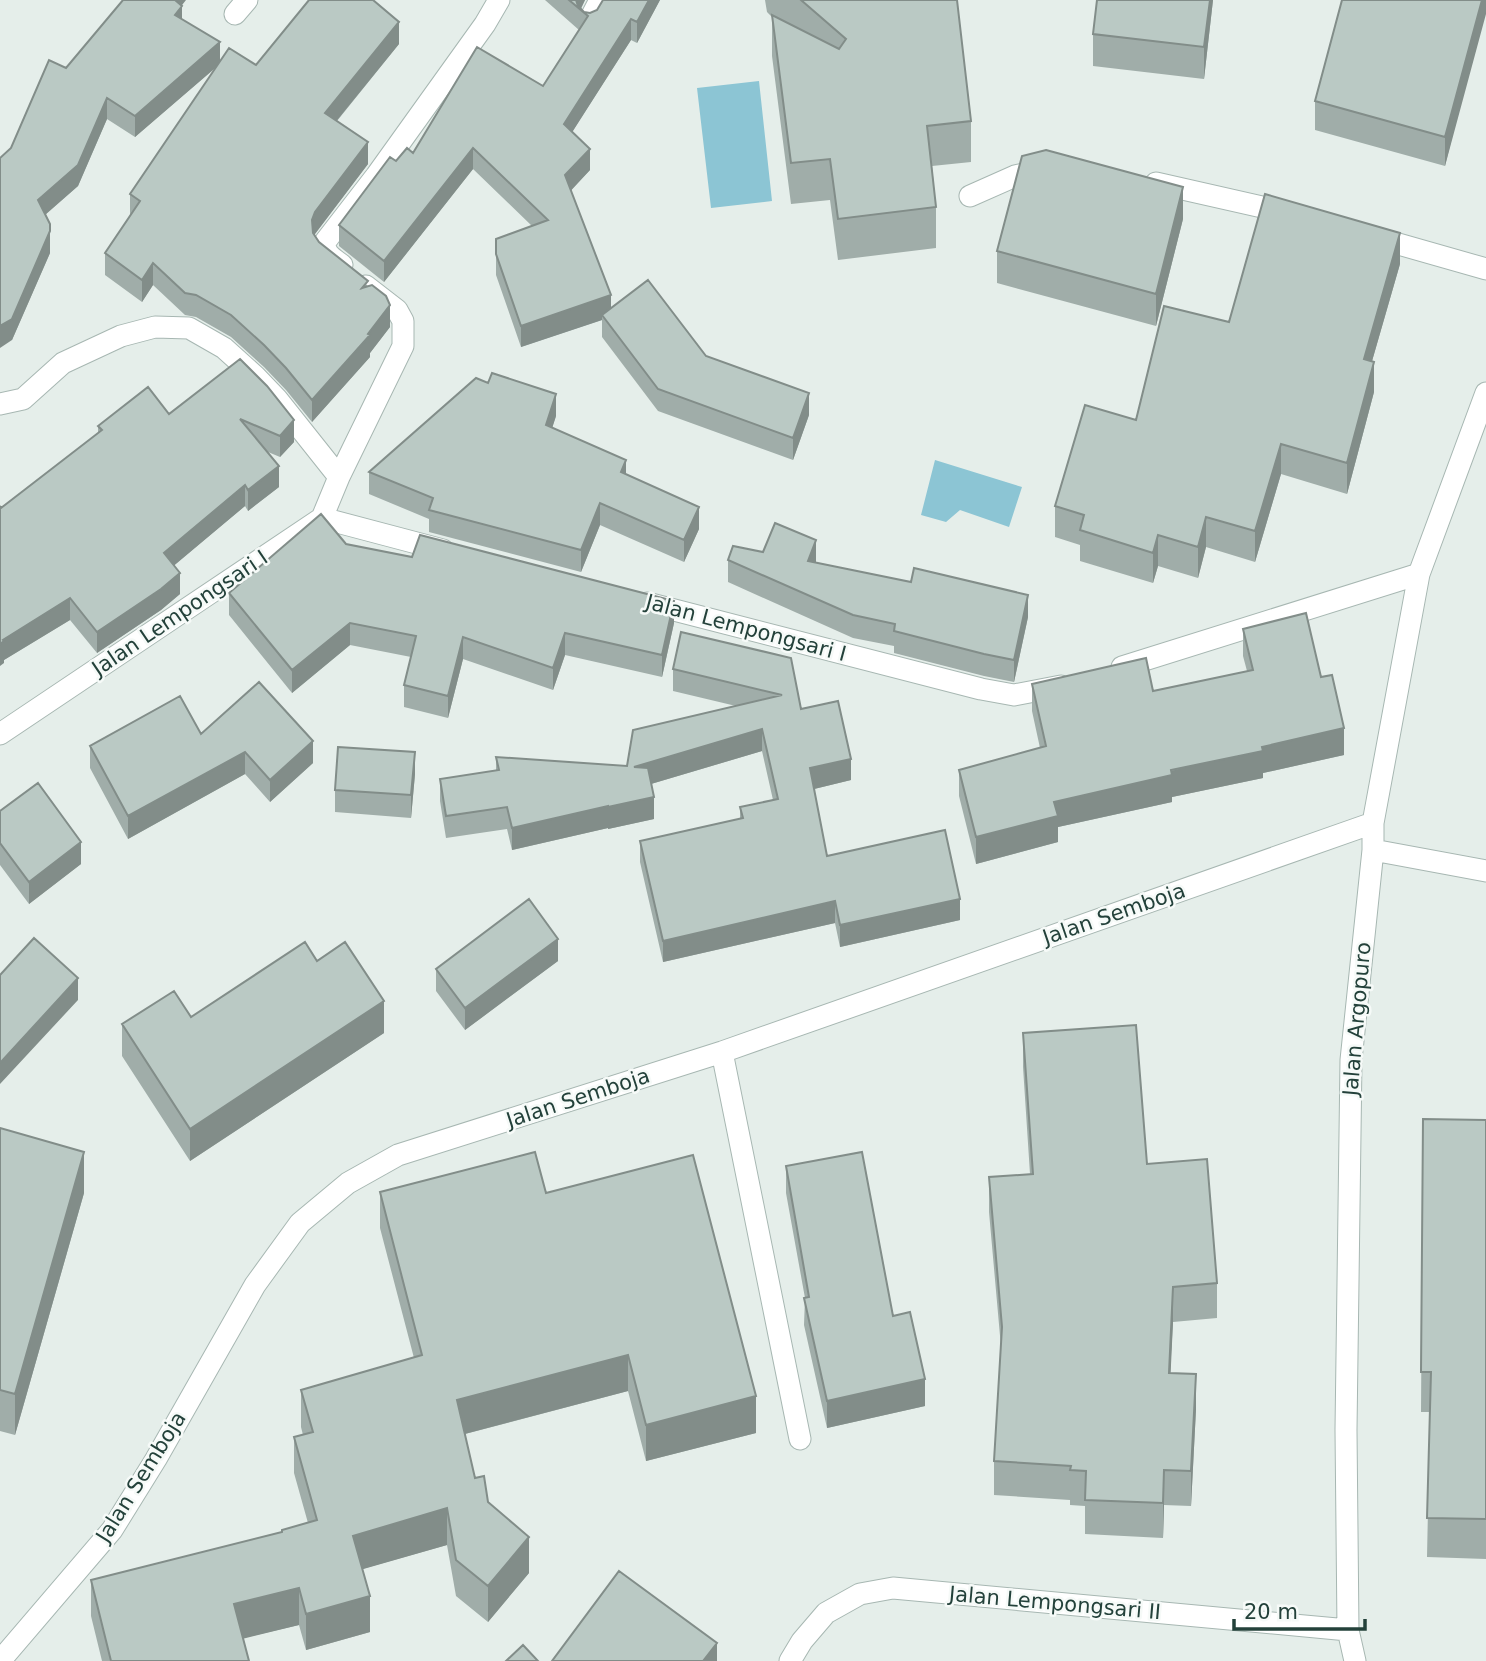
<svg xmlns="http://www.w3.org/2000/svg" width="1486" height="1661" font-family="'DejaVu Sans',sans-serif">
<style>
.water{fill:#8cc5d4}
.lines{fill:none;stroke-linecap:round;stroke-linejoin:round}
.street-casing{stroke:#a7b7b2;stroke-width:23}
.street{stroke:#fff;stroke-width:21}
.wall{fill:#a0ada9}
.shaded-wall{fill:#828d89}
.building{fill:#bac9c4;stroke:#828d89;stroke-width:2}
.labels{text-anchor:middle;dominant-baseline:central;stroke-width:5;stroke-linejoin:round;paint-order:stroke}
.street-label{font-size:21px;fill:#23413a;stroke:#f6faf8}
</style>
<rect width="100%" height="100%" fill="#e5eeea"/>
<path class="water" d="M759 81 772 201 711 208 697 88Z
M935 460 1022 487 1009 527 960 510 946 522 921 515Z"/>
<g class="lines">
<g class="street-casing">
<path id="street" d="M235 14 247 0
M589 21 600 0
M1156 183 1289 213
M970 196 1015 176 1045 169
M1374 237 1486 269
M342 265C333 258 324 254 325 242L376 176 485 24 499 0
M0 404 23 399 63 363 121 336 155 327 189 328 224 348 255 376 277 399 339 477
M322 518 339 477 403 346V321L397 310 366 286
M647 603 981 689 1014 695 1061 686
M1122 667 1419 574
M0 734 322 518 443 550
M1373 850 1486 871
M722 1052 800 1439
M0 1661 112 1530 156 1459 255 1285 300 1223 348 1183 398 1155 722 1052 1373 823
M790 1661 802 1641 826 1613 860 1594 893 1588 1348 1630
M1355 1661 1348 1630 1346 1430 1351 1060 1373 850V823L1419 574 1486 393"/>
</g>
<use href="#street" class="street"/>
</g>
<path class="wall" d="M545 0H585L581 9 584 12 590 13 597 10 603 0H660L637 43 631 40 572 132 590 170 571 190 611 308 706 356 809 415 793 460 658 411 602 337V320L521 347 496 275V239L532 226 473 169 384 282 339 246V225L413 153 543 86 579 30Z
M765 0H957L971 121V162L932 166 936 207V248L838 260 830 200 791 204 772 56V17L767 12Z
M1097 0H1213L1204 79 1093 66V34Z
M1486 0 1445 166 1315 130V101Z
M182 19 220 62 256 65 399 44 337 121 368 164 314 235 319 242 368 286 390 327 370 353V357L312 422 286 390 264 367 231 337 196 317 185 315 153 285 142 302 105 275V253L130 216V194L217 66 135 137 107 119 78 186 45 215 50 253 12 340 11 148 66 68Z
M1183 219 1156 326 997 283V251Z
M1400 264 1372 361 1374 392 1347 494 1281 474 1255 562 1206 547 1198 578 1158 566 1153 583 1080 561V545L1055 537V506L1229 322Z
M240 359 294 442 280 457 268 452 279 487 248 511 245 506 174 565 180 594 161 610 97 653 70 620 4 660V663L1 508 98 433V426L169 414Z
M556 416 552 428 626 474 699 529 684 562 600 525 581 572 429 532V519L369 494V472Z
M346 544 674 623 662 677 565 655 553 690 463 659 448 718 404 707V685L411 657 350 645 292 693 229 615V593Z
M763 552 816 563 1028 617 1014 682 984 676 894 653V646L853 638 728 582V560Z
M1243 629 1321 677 1344 755 1263 773V778L1172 797V802L1058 827V842L976 864 959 796V770L1040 748 1032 711V684L1153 691 1247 671 1243 656Z
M791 658 801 709 851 780 814 789 827 856 960 920 840 947 835 923 663 962 640 862V841L740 819V807L773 800 762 751 651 784 654 819 608 829V828L512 850 507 829 446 838 440 801V779L496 771V757L627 766 736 706 673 691V669Z
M201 734 313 763 270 802 245 774 128 839 90 768V746Z
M415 774 411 818 335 812V790Z
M0 811 81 864 29 904 0 865Z
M317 961 384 1033 190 1161 122 1056V1024L191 1017Z
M558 961 465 1030 436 991V969Z
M1023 1033 1147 1164 1217 1283V1318L1173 1322 1170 1373 1196 1409 1191 1506 1164 1505 1163 1538 1085 1534V1506L1070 1505V1500L994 1495V1461L1001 1347 989 1212V1177L1030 1174 1023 1067Z
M1423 1119 1486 1120V1559L1427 1557 1430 1412H1421Z
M0 1128 84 1193 15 1435 0 1431Z
M786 1166 893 1316 925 1406 827 1428 804 1325 805 1298 786 1193Z
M380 1192 546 1193 756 1433 646 1461 628 1391 465 1434 475 1478 529 1573 488 1622 456 1596 447 1545 362 1569 370 1632 306 1650 299 1625 243 1638 249 1661H102L91 1616V1580L282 1532 308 1523 294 1473V1437L303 1435 301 1427V1390L414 1358 380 1228Z"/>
<path class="shaded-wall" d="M172 0H186L172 18Z
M576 0H585L580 10 576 6Z
M649 0H660L637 43V22Z
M1210 0H1213L1204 79V47Z
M1482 0H1486V14L1445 166V137Z
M182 6V28L175 15Z
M631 19V40L564 145V124Z
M399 22V44L325 135V113Z
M220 42V64L135 137V116Z
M107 98V119L78 186 38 221V200Z
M368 142V164L315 234 312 242V220L315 212Z
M473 148V169L384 282V261Z
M590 149V170L565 197V175Z
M1183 187V219L1156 326V294Z
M50 231V253L12 340 0 348V326Z
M1400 233V264L1364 389V359Z
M153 263V285L142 302V280Z
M611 295V317L602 315V320L521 347V326Z
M390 305V327L370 353V357L312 422V400L368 334Z
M1374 362V392L1347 494V463Z
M809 393V415L793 460V438Z
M556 394V416L546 447V425Z
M294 420V442L280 457V436Z
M1281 444V474L1255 562V531Z
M626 460V482L621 472Z
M279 466V487L248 511V490Z
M245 485V506L164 574V553Z
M600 503V525L581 572V550Z
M699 507V529L684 562V540Z
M1206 517V547L1198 578V547Z
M1158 535V566L1153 583V553Z
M816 540V562L808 583V561Z
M180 573V594L161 610 97 653V632Z
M1028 595V617L1014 682V660Z
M70 598V620L4 660V663L0 666V644L3 640Z
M674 601V623L662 677V655Z
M350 623V645L292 693V670Z
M565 633V655L553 690V668Z
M463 637V659L448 718V696Z
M1344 728V755L1263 773V778L1172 797V802L1058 827V842L976 864V837L1054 802 1262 747Z
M762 729V751L634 789V767Z
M313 741V763L270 802V780Z
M245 752V774L128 839V816Z
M415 752V774L411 818V795Z
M851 759V780L810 790V768Z
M654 797V819L608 829V807Z
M608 806V828L512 850V828Z
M81 842V864L29 904V882Z
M960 899V920L840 947V925Z
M835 901V923L663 962V941Z
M558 939V961L465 1030V1008Z
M78 978V1000L0 1084V1063Z
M384 1001V1033L190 1161V1129Z
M84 1152V1193L15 1435V1394Z
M1173 1287V1322L1169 1408V1373Z
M628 1355V1391L457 1436V1400Z
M1196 1374V1409L1191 1506V1471Z
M925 1379V1406L827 1428V1401Z
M756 1396V1433L646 1461V1425Z
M1164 1470V1505L1163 1538V1503Z
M447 1508V1545L353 1572V1536Z
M529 1537V1573L488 1622V1586Z
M299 1588V1625L234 1641V1604Z
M370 1596V1632L306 1650V1614Z
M717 1643V1661H703Z"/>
<path class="building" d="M123 0H175L182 6 175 15 220 42 135 116 107 98 78 165 38 200 50 224V231L12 319 0 326V158L11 148 49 60 66 68Z
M309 0H373L399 22 325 113 368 142 315 212 312 220 313 233 319 242 368 281 362 288 372 285 386 296 390 305 368 334 370 335 312 400 286 368 264 345 231 315 196 295 185 293 153 263 142 280 105 253 140 201 130 194 229 48 256 65Z
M569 0H576L578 6 584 12 590 13 597 10 603 0H649L637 22 631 19 564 124 590 149 565 175 611 295 521 326 496 254V239L548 220 473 148 384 261 339 225 390 157 396 161 407 148 413 153 477 47 543 86 588 16Z
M801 0H957L971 121 927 126 936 207 838 219 830 159 791 163 772 15 839 49 846 39Z
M1097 0H1210L1204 47 1093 34Z
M1342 0H1482L1445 137 1315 101Z
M1046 150 1183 187 1156 294 997 251 1022 156Z
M1265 194 1400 233 1364 359 1374 362 1347 463 1281 444 1255 531 1206 517 1198 547 1158 535 1153 553 1080 530 1084 515 1055 506 1085 405 1136 420 1164 306 1229 322Z
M648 280 706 356 809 393 793 438 658 389 602 315Z
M240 359 267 386 294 420 280 436 240 419 279 466 248 490 245 485 164 553 180 573 161 589 97 632 70 598 3 640 4 641 0 644V506L1 508 102 430 98 426 148 387 169 414Z
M492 373 556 394 546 425 626 460 621 472 699 507 684 540 600 503 581 550 429 510 433 498 369 472 476 378 488 383Z
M321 514 346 544 412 557 420 535 674 601 662 655 565 633 553 668 463 637 448 696 404 685 416 636 350 623 292 670 229 593Z
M775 523 816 540 808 561 911 582 914 568 1028 595 1014 660 984 654 894 631 895 624 853 615 728 560 733 546 763 552Z
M1306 613 1321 677 1332 675 1344 728 1262 747 1263 751 1171 770 1172 775 1054 802 1058 816 976 837 959 770 1046 746 1032 684 1146 658 1153 691 1253 670 1243 629Z
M681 632 791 658 801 709 838 701 851 759 810 768 827 856 945 830 960 899 840 925 835 901 663 941 640 841 743 818 740 807 778 799 762 729 634 767 648 768 654 797 608 807V806L512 828 507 807 446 816 440 779 499 770 496 757 627 766 633 730 782 695 673 669Z
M259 682 313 741 270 780 245 752 128 816 90 746 180 696 201 734Z
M338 747 415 752 411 795 335 790Z
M38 783 81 842 29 882 0 843V811Z
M529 899 558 939 465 1008 436 969Z
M34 938 78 978 0 1063V975Z
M305 942 317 961 345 942 384 1001 190 1129 122 1024 174 991 191 1017Z
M1136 1025 1147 1164 1207 1159 1217 1283 1173 1287 1169 1373 1196 1374 1191 1471 1164 1470 1163 1503 1085 1500 1086 1471 1070 1470 1071 1466 994 1461 1002 1327 989 1177 1033 1174 1023 1033Z
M1423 1119 1486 1120V1519L1427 1518 1431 1372H1421Z
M0 1128 84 1152 15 1394 0 1390Z
M535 1152 546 1193 693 1155 756 1396 646 1425 628 1355 457 1400 475 1478 484 1476 488 1502 529 1537 488 1586 456 1560 447 1508 353 1536 370 1596 306 1614 299 1588 234 1604 249 1661H111L91 1580 282 1532V1530L317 1520 294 1437 313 1432 301 1390 422 1355 380 1192Z
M862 1152 893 1316 910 1312 925 1379 827 1401 804 1298 809 1297 786 1166Z
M619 1571 717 1643 703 1661H552Z
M523 1645 538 1661H506Z"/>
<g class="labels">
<g class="street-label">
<text transform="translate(180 613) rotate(-34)">Jalan Lempongsari I</text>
<text transform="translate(746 628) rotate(15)">Jalan Lempongsari I</text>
<text transform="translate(1114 914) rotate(-19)">Jalan Semboja</text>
<text transform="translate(1357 1019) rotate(-85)">Jalan Argopuro</text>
<text transform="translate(578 1098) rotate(-18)">Jalan Semboja</text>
<text transform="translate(141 1477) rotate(-58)">Jalan Semboja</text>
<text transform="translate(1055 1603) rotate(5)">Jalan Lempongsari II</text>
</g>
</g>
<path d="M1234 1619v10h131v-10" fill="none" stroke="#23413a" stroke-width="3.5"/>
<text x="1244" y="1619" font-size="21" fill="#23413a" stroke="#f6faf8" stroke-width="5" paint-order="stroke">20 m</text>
</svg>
